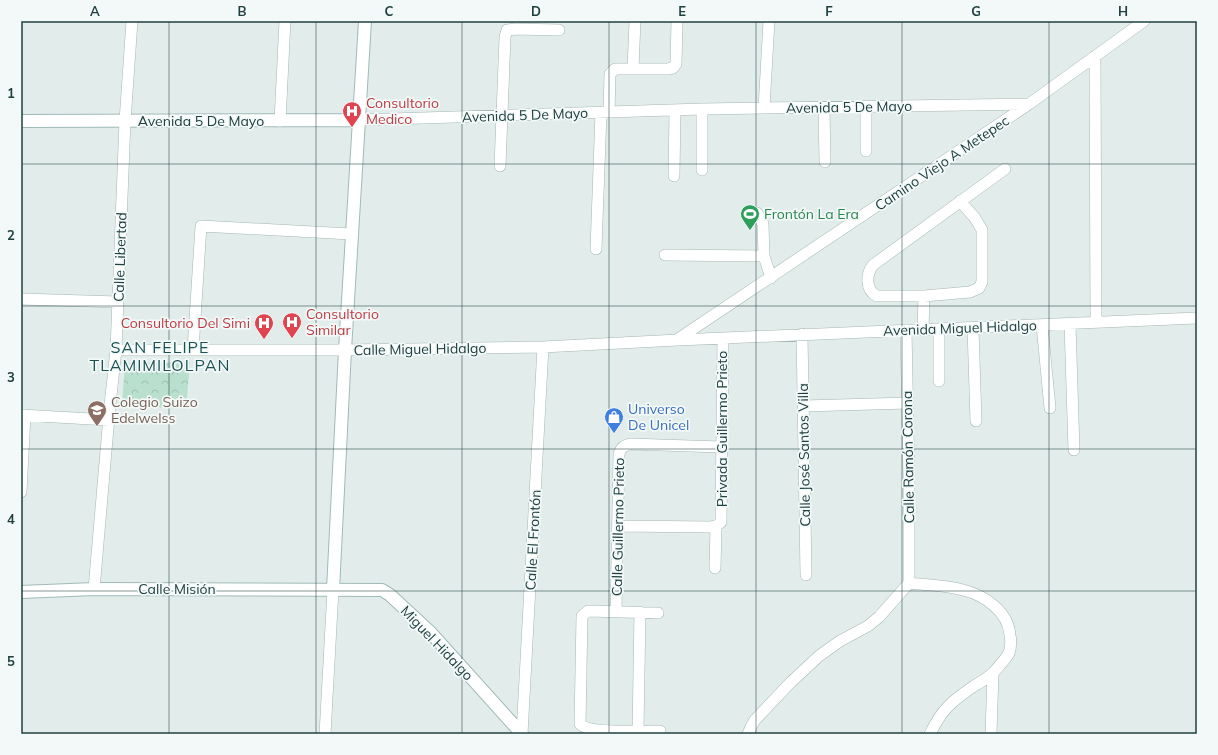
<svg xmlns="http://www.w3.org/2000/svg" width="1218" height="755" font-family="Mulish,sans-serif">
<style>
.forest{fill:url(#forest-crowns)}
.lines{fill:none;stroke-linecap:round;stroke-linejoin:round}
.street-casing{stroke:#a4b6b4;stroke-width:12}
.secondary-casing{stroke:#9fbab8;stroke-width:14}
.street{stroke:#fff;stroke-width:11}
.secondary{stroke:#fff;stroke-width:12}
.grid{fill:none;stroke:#204040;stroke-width:1;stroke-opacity:0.55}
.labels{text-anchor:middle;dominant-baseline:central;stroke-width:3.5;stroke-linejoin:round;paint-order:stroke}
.health-label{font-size:14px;fill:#be3a42;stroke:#f3f9f8;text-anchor:start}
.street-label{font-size:14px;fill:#204040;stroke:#f3f9f8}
.leisure-label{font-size:14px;fill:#27864d;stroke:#f3f9f8;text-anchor:start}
.education-label{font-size:14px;fill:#785e54;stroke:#f3f9f8;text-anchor:start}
.shop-label{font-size:14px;fill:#366cbe;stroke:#f3f9f8;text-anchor:start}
.quarter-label{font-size:16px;letter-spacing:1px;fill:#1a5254;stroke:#f3f9f8}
.neatline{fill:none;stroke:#204040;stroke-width:1.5}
.grid-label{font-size:13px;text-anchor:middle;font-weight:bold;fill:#204040}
</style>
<defs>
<pattern id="forest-crowns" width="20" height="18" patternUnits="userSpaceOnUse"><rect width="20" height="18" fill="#b9e0ce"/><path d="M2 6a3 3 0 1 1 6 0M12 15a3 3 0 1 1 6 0" fill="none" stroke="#9fc1b2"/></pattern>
</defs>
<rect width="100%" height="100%" fill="#e2edeb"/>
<path class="forest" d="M190 362 186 409 122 405 125 363Z"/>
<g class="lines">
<g class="street-casing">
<path id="street" d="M1095 56 1096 322
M633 69 635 21
M764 108 769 21
M824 108 825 162
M702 109V170
M609 112 610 74 615 69H668L673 68 676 64 677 21
M359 120 702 109 1029 104
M280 121 285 21
M866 151V106
M500 166 505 37 507 30 516 29 559 30
M674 176 675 110
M960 201 975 218 982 230V282L979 288 970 292 924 296H877C865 290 866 274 873 265L1005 169
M757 213 763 224 764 256 771 278
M596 249 601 113
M665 255 764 256
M21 299 118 302
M1070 324 1074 450
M1042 325 1050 408
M973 328 976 421
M906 330 909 480V583
M923 330 924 296
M939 330V381
M802 334 806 575
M678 339 1029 104 1144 21
M116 350H345L543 347 678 340 1197 318
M193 350 201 226 351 234
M803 406 908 403
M21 415 109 420
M21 492 25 415
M618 526 711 527 716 526 721 522 723 339
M715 568 716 526
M909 583C926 585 946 585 963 590 984 595 1008 611 1010 635 1011 640 1011 647 1009 653 1006 659 999 666 994 672 989 677 981 682 974 686 952 701 942 709 930 734
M94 589 110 405 116 350 125 121 132 21
M616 611 619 454C621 448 623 446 630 444L721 447
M658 613 588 611 582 616 580 724C588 734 645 731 660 731
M638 731 640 612
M325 734 333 590
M522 734 543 347
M748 734 752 725 755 720 790 683 819 656 840 641 868 626 879 617 909 583
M991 734 993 673"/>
</g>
<g class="secondary-casing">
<path id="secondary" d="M21 121 359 120
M333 590 345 350 365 21
M21 592 94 589 382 590 390 595 431 633 522 734"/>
</g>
<use href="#street" class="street"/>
<use href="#secondary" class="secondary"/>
</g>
<path class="grid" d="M169 21V734M316 21V734M462 21V734M609 21V734M756 21V734M902 21V734M1049 21V734M21 164H1197M21 306H1197M21 449H1197M21 591H1197"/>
<defs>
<g id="hospital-pin" transform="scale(1)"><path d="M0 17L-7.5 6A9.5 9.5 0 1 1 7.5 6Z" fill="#e0444e" stroke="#f3f9f8"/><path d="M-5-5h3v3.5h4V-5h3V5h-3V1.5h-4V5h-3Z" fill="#fff"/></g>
<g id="stadium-pin" transform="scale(1)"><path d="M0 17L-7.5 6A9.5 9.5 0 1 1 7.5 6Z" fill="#2e9e5b" stroke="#f3f9f8"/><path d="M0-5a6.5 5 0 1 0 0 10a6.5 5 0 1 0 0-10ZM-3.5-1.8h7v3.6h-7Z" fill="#fff"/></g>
<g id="school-pin" transform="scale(1)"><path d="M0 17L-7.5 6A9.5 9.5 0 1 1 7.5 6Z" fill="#8d6e63" stroke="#f3f9f8"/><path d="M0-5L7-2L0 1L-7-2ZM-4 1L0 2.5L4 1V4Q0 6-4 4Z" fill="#fff"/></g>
<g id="shop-pin" transform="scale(1)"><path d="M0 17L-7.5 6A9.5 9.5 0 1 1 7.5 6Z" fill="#3f7fe0" stroke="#f3f9f8"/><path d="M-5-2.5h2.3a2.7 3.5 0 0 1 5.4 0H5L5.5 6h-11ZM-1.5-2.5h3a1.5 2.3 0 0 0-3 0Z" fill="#fff"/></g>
</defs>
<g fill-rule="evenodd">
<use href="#hospital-pin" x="352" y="111"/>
<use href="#stadium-pin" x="750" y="214"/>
<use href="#hospital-pin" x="292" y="322"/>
<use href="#hospital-pin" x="264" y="323"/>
<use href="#school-pin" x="97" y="410"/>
<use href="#shop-pin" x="614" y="417"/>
</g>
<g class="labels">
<g class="health-label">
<text x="366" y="103">Consultorio<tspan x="366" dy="16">Medico</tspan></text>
<text x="306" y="314">Consultorio<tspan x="306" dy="16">Similar</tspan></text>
<text x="250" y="323" text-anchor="end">Consultorio Del Simi</text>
</g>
<g class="street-label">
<text transform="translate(849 107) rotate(-1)">Avenida 5 De Mayo</text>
<text transform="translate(525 115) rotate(-2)">Avenida 5 De Mayo</text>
<text x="201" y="121">Avenida 5 De Mayo</text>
<text transform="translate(942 163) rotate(-34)">Camino Viejo A Metepec</text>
<text transform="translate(120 257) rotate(-88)">Calle Libertad</text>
<text transform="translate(960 328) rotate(-2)">Avenida Miguel Hidalgo</text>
<text transform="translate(420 349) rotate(-1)">Calle Miguel Hidalgo</text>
<text transform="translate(722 429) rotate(-90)">Privada Guillermo Prieto</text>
<text transform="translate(804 455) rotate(-91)">Calle José Santos Villa</text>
<text transform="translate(908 457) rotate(-91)">Calle Ramón Corona</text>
<text transform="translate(618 527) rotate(-89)">Calle Guillermo Prieto</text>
<text transform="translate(533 540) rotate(-87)">Calle El Frontón</text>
<text x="177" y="589">Calle Misión</text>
<text transform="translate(437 643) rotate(46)">Miguel Hidalgo</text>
</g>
<g class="leisure-label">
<text x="764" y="214">Frontón La Era</text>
</g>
<g class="education-label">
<text x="111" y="402">Colegio Suizo<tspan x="111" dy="16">Edelwelss</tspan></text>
</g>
<g class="shop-label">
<text x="628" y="409">Universo<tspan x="628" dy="16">De Unicel</tspan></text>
</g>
<g class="quarter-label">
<text x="160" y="347">SAN FELIPE<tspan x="160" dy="18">TLAMIMILOLPAN</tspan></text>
</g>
</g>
<rect width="1218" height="755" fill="none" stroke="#f3f9f8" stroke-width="44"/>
<rect x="22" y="22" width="1174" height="711" class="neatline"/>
<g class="grid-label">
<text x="95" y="16">A</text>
<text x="242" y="16">B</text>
<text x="389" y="16">C</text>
<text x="536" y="16">D</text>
<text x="682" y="16">E</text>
<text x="829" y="16">F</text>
<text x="976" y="16">G</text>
<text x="1123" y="16">H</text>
<text x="11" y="98">1</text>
<text x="11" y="240">2</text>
<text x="11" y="382">3</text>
<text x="11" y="524">4</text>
<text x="11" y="666">5</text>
</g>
</svg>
